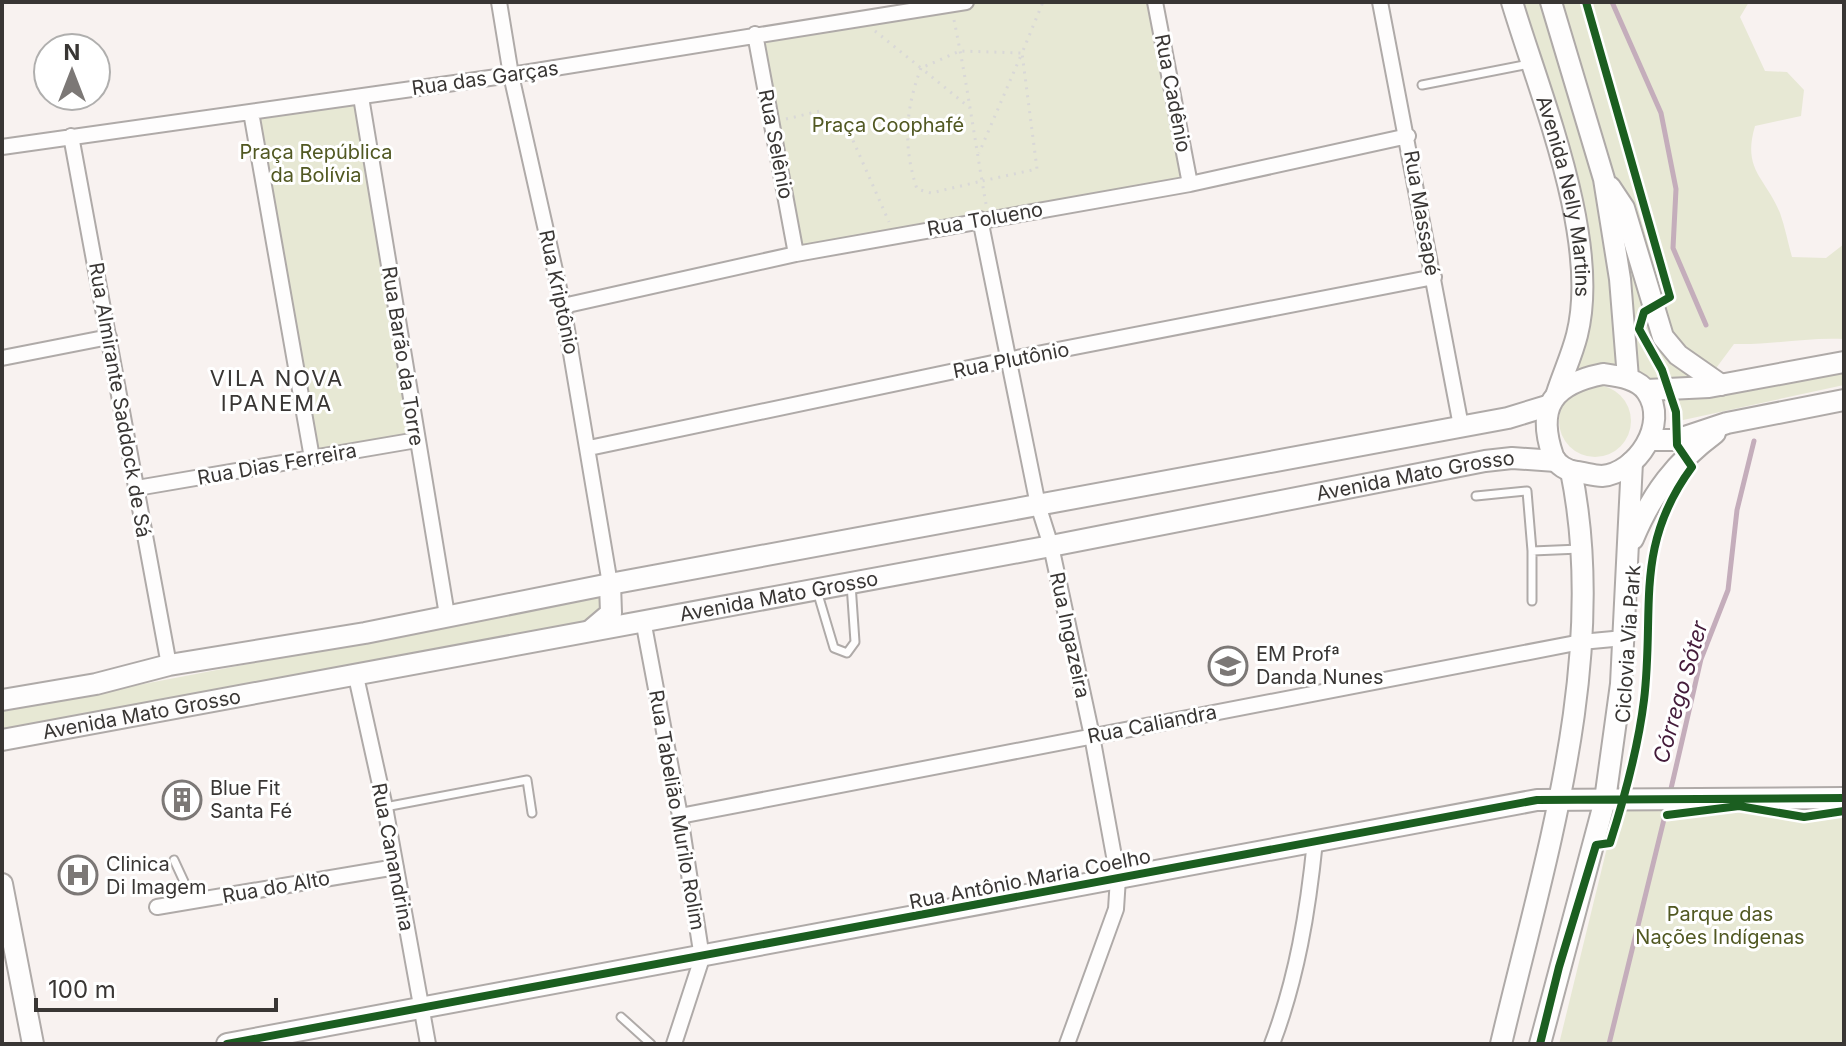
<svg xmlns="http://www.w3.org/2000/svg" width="1846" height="1046" font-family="Inter,sans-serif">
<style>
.green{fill:#e7e8d4}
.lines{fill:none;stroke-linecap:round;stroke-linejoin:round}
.stream{stroke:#c4adbb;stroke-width:5}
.lane-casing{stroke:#afaaa8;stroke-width:11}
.street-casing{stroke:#afaaa8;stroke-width:18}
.secondary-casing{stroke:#afaaa8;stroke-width:24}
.path{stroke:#d9d8d7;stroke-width:3;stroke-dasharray:2 6;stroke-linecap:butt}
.lane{stroke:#fefdfd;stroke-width:7}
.street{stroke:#fefdfd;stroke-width:14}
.secondary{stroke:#fefdfd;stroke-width:20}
.cycleway-casing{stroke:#fff;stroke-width:13}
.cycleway{stroke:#1b5e20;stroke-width:8}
.labels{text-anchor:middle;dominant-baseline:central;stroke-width:6;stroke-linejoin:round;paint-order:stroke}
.street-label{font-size:20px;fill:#393634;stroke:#fff}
.park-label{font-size:20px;fill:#515822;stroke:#fff}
.poi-label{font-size:20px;fill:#393634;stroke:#fff;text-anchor:start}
.neighbourhood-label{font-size:22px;letter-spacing:2px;fill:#393634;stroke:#fff}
.water-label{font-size:22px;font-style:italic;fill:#441b3a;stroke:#fff}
</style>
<rect width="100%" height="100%" fill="#f8f2f0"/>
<path class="green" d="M966 2H1155L1190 184 796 254 755 34Z
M1517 2H1749L1740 17 1765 71 1787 72 1804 90 1801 116 1755 126C1742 170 1765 177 1780 213 1785 227 1788 243 1792 257L1826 258 1844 244V339C1807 337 1772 345 1734 344L1711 375 1690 369 1692 386 1660 390C1626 365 1610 358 1569 372L1587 290Z
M361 97 417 440 312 458 251 112Z
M1844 366V385L1674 422 1664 397Z
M1559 421a36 36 0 1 1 72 0a36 36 0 1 1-72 0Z
M616 594 620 618 2 732V711Z
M1844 805V1044H1559L1614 819 1625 807Z"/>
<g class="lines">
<path class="stream" d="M1612 2 1661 113 1676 189 1673 248 1706 325
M1670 793 1701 659 1728 590 1737 510 1754 441
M1609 1044 1668 803"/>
<g class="lane-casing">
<path id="lane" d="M1422 85 1529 64
M1476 496 1527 491 1532 551 1580 549
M1532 551V601
M817 591 834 648 847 653 855 642 851 584
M385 807 527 780 532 813
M174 860 193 901
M621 1017 651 1044"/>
</g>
<g class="street-casing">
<path id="street" d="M499 2 511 75 563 306 610 584
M1155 2 1190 184
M1380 2 1461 426
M755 34 796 254
M361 97 447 615
M251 112 312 458
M71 136 169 665
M2 147 511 75 966 2
M980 219 1038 505 1051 546 1092 736 1118 878 1116 909 1067 1044
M563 306 796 254 1190 184 1408 136
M2 358 109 337
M589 448 1007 360 1434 277
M137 488 417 440
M643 620 680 816 702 958 674 1044
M355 672 385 807 428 1044
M680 816 1581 642 1624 638
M157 907 396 867
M1272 1044C1297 978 1308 911 1315 841"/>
</g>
<g class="secondary-casing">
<g id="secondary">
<path id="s1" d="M1512 2C1540 95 1601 240 1577 335 1572 355 1563 374 1557 393"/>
<path d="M1551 2 1604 179 1620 279 1628 378"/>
<path d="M1610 187 1624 208 1663 337 1678 355 1721 385"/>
<path d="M1603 374C1617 376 1638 378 1647 392 1669 424 1637 473 1602 476 1594 476 1585 473 1577 472 1567 471 1557 465 1553 456 1536 406 1553 384 1603 374Z"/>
<path d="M1647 390 1709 387 1844 362"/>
<path d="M1650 440H1676L1727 423 1844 400"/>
<path d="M1633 539C1652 493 1676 462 1715 433"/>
<path d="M591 630 611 613 610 584"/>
<path d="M2 700 96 684 169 665 365 633 610 584 1508 418 1547 406"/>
<path id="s2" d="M2 740 1051 546 1485 461 1512 458 1556 461"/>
<path d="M2 884 33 1044"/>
<path d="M227 1044 1537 800 1844 798"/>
<path d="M1501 1044C1544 861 1610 660 1571 471"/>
<path d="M1540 1044 1605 800 1621 684 1632 462"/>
</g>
</g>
<path class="path" d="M954 20C965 73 973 127 982 181L931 193 917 189C903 147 905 110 921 68L970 108
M875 31 921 68 960 51 1022 53 979 153
M786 119 820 111 821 124 848 129 889 222
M986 204 982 181 1037 169 1022 53 1043 2"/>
<use href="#lane" class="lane"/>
<use href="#street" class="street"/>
<use href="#secondary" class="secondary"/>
<g class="cycleway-casing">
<path id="cycleway" d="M1667 815 1739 806 1804 817 1844 811
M227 1044 1537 800 1844 798
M1540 1044 1559 967 1596 845 1610 843C1625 796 1638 749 1644 700 1655 609 1633 547 1692 467L1677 445 1676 412 1662 370 1639 329 1644 312 1670 297 1586 2"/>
</g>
<use href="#cycleway" class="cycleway"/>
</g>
<defs>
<g id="school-ring" transform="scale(2)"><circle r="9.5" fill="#fff" stroke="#7c7876" stroke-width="1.5"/><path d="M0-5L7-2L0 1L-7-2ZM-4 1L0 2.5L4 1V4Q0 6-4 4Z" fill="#7c7876"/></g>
<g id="building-ring" transform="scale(2)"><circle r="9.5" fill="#fff" stroke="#7c7876" stroke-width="1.5"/><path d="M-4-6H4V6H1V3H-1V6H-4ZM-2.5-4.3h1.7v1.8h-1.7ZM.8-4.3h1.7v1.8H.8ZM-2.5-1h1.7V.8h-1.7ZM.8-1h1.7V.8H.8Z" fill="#7c7876"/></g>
<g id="hospital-ring" transform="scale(2)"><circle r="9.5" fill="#fff" stroke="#7c7876" stroke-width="1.5"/><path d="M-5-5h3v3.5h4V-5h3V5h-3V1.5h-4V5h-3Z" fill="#7c7876"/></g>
</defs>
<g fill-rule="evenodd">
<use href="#school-ring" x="1228" y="666"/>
<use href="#building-ring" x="182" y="800"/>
<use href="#hospital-ring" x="78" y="875"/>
</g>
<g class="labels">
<g class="street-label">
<text transform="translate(485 78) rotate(-8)">Rua das Garças</text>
<text transform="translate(1173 93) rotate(79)">Rua Cadênio</text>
<text transform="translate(776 144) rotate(79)">Rua Selênio</text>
<text stroke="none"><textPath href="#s1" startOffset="202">Avenida Nelly Martins</textPath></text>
<text transform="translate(1422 213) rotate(80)">Rua Massapé</text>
<text transform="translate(985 219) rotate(-10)">Rua Tolueno</text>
<text transform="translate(559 292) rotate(78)">Rua Kriptônio</text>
<text transform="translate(403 356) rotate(81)">Rua Barão da Torre</text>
<text transform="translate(1011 360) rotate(-11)">Rua Plutônio</text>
<text transform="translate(120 400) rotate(80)">Rua Almirante Saddock de Sá</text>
<text transform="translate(277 464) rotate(-10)">Rua Dias Ferreira</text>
<text stroke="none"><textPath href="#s2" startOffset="1438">Avenida Mato Grosso</textPath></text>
<text stroke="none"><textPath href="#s2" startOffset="790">Avenida Mato Grosso</textPath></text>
<text transform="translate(1070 635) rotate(78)">Rua Ingazeira</text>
<text transform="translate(1628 644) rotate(-86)">Ciclovia Via Park</text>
<text stroke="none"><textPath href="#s2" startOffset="142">Avenida Mato Grosso</textPath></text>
<text transform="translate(1152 724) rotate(-11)">Rua Caliandra</text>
<text transform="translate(677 810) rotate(80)">Rua Tabelião Murilo Rolim</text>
<text transform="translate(393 857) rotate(79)">Rua Canandrina</text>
<text transform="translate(1030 879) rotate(-11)">Rua Antônio Maria Coelho</text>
<text transform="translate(276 887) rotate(-10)">Rua do Alto</text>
</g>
<g class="park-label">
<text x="888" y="125">Praça Coophafé</text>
<text x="316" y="152">Praça República<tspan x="316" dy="23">da Bolívia</tspan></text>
<text x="1720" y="914">Parque das<tspan x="1720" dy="23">Nações Indígenas</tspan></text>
</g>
<g class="poi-label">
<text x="1256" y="654">EM Profª<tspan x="1256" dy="23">Danda Nunes</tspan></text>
<text x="210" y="788">Blue Fit<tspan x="210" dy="23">Santa Fé</tspan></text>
<text x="106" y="864">Clinica<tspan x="106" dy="23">Di Imagem</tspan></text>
</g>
<g class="neighbourhood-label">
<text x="277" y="378">VILA NOVA<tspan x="277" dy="25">IPANEMA</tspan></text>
</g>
<g class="water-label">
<text transform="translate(1680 692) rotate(-74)">Córrego Sóter</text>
</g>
</g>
<rect width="1846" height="1046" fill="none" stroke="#393634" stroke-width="8"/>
<g transform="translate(72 72)"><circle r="38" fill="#ffffff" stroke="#b0afae" stroke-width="2"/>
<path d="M0-6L14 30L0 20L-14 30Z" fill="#7c7876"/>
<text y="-12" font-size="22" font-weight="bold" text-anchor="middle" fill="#393634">N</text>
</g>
<path d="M36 998v12h240v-12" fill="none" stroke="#393634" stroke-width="4"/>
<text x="48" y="998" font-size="24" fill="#393634" stroke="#ffffff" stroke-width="6" paint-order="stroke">100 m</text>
</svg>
